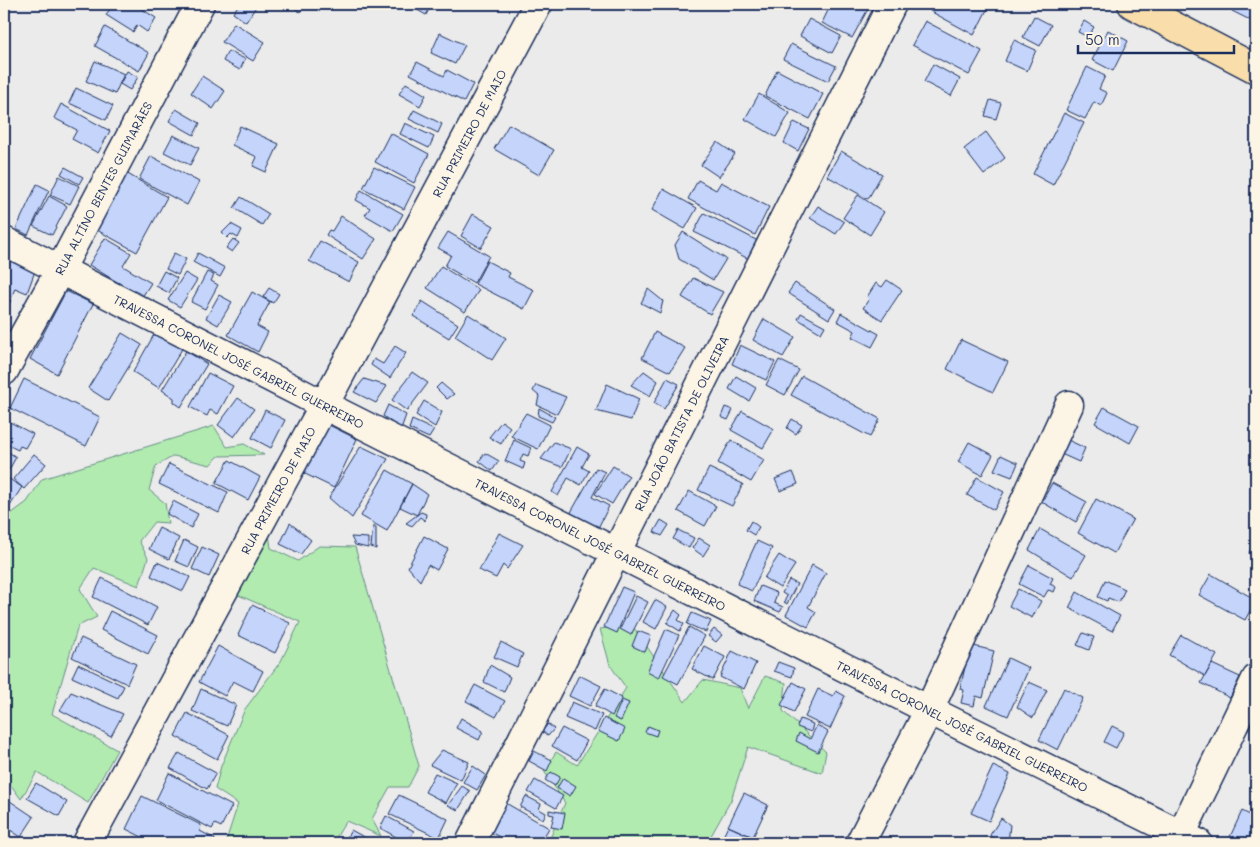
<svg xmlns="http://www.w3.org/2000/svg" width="1260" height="847" font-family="Mali,sans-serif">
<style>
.green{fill:#b1ebaf;stroke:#668d86}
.building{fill:#c4d4fa;stroke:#1b2f5e}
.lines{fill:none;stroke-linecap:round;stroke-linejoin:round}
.minor-casing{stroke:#1b2f5e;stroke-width:31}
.major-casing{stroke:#1b2f5e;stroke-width:31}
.minor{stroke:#fcf5e5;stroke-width:28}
.major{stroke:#f9deab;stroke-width:28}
.labels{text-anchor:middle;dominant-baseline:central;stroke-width:4.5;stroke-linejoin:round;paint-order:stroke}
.street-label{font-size:12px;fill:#1b2f5e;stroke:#fcf5e5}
</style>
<rect width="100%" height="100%" fill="#ebebeb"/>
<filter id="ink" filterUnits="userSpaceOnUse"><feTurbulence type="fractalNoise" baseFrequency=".02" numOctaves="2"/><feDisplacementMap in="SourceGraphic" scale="10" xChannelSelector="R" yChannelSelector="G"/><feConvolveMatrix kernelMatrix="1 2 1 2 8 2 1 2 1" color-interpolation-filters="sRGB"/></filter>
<g filter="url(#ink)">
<path class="green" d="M214 426 227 447 244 444 264 455 219 456 210 465 174 456 156 466 149 490 165 503 168 523 154 522 139 541 148 558 139 586 94 568 80 589 97 617 78 626 52 714 117 750 88 803 37 772 21 799 8 781 4 785V519L27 502 42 479Z
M269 534 271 548 298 561 319 546 355 547 419 766 408 787H390L372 819 381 836 346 821 333 843H222L226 841 238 804 215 789 221 766 245 709 281 661 300 622 236 594Z
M632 625 685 702 703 680 740 688 748 709 765 676 786 683 783 711 826 752 822 773 748 747 731 800 707 843H548L565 803 544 771 556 752 577 765 626 688 610 665 600 629Z"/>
<path class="building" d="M113 4H134L156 18 147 32 137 25 133 32 106 15Z
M239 4H255L257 5 246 22 233 13Z
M289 4H305L300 12Z
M407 4H432L426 15Z
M831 4H858L868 9 852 38 822 23Z
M934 4H990L974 35 930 11Z
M1236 4H1256V23L1232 11Z
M1034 16 1051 25 1040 46 1023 37Z
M809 19 841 36 832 53 800 36Z
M925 21 982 51 969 75 912 45Z
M1084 21 1094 27 1088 37 1078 32Z
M234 23 265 42 253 61 222 42Z
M105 27 149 53 139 71 95 46Z
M1108 30 1128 41 1113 71 1092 60Z
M440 33 465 45 455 64 431 53Z
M1014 40 1036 50 1027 71 1005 61Z
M791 44 836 66 828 81 783 59Z
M228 51 245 59 240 70 223 61Z
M95 61 124 74 115 94 86 81Z
M417 62 444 76 447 70 473 84 464 102 410 74Z
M933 64 960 79 951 96 924 82Z
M1087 67 1105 76 1099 89 1107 93 1101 106 1094 102 1085 119 1066 110Z
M777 70 823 94 810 119 765 96Z
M127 71 138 77 130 90 120 84Z
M202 76 225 91 213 109 191 93Z
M406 83 426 95 420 106 399 94Z
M76 88 113 106 106 120 69 103Z
M759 94 790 113 776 137 745 119Z
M990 100 1001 103 996 119 985 116Z
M61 104 110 131 98 153 72 139 77 130 54 118Z
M176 109 200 123 194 135 169 121Z
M414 110 442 124 438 133 409 119Z
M1064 113 1084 123 1053 185 1033 174Z
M794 122 809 129 798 151 784 143Z
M405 123 434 137 429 148 400 134Z
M509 124 554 150 539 175 494 149Z
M240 126 279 144 266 172 253 166 257 157 232 145Z
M986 132 1005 158 984 175 964 149Z
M390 133 429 154 414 183 375 162Z
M173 135 199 148 190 165 164 152Z
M717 142 735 154 719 177 701 165Z
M841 151 882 174 868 199 827 176Z
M151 156 199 182 187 205 139 179Z
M65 167 83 177 79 184 61 174Z
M374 167 415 187 404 209 363 188Z
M126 173 167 197 137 252 95 229Z
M59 176 79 186 70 204 50 195Z
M698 180 716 190 721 182 769 207 755 235 688 199Z
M37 184 49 190 28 235 16 229Z
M663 189 697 208 685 229 652 210Z
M361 190 403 214 393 231 365 215 370 208 356 200Z
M858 195 884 212 870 235 843 218Z
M49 196 67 206 52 235 33 226Z
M241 197 269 214 262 225 234 208Z
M818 206 844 222 836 234 810 218Z
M704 213 758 241 749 259 694 232Z
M473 214 494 226 481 248 461 236Z
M341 216 376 239 363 259 326 235 329 230 332 231Z
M231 224 242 230 238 238 231 234 227 238 222 233Z
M448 232 489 256 474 283 445 266 451 255 438 248Z
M683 232 726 259 713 280 679 259 675 245Z
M105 238 131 253 123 266 151 283 142 297 89 265Z
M233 239 239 243 232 252 226 248Z
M320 241 359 262 349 282 309 261Z
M174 253 186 259 178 275 166 269Z
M198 253 225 268 220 277 193 262Z
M4 259 35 271 27 293 15 288 4 319Z
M487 261 510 273 508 277 534 290 524 309 475 284Z
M441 266 479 290 465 312 427 288Z
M164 271 177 278 169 293 156 286Z
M207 272 214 275 211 281 218 285 205 309 191 302Z
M185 273 197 280 180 307 168 300Z
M693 278 723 292 710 314 682 297Z
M887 280 902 290 882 320 863 308 869 299 867 297 876 283 882 287Z
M795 283 835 309 829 319 788 293Z
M269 288 279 294 273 303 263 297Z
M648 289 663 301 660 313 641 303Z
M66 291 93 304 57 374 30 359Z
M252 292 270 302 257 326 268 332 258 352 228 335Z
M219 295 232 302 218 325 206 318Z
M422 301 458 324 449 338 413 316Z
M801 313 825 326 821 333 798 319Z
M841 313 879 334 872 347 852 337 855 331 837 321Z
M468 314 506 338 492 360 455 336Z
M764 319 795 337 783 357 753 340Z
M156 331 183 347 159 388 133 372Z
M655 332 685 348 670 372 642 358Z
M122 333 142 345 108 401 88 388Z
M961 340 1008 362 993 392 947 369Z
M740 345 775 362 766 380 732 364Z
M395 346 406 353 390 378 371 365 374 359 383 364Z
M186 351 207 364 181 407 174 402V398L162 390Z
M779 360 799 370 785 395 766 385Z
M644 371 658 381 650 396 631 385Z
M412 372 428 383 407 411 392 400Z
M208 373 233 386 218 414 210 410 207 416 190 407Z
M736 376 756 388 749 401 729 389Z
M802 376 880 419 870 437 791 395Z
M667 378 679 384 664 409 654 403Z
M24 379 100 417 86 446 10 408Z
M364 379 387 386 376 403 354 392Z
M441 383 454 394 447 399 436 388Z
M607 384 639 399 631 420 596 411Z
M536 385 566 397 557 414 537 405 539 396 533 391Z
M238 398 254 409 234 437 218 425Z
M424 401 442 412 435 427 416 415Z
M388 405 406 415 401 429 383 416Z
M725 407 733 410 728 420 721 417Z
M1104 407 1139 426 1130 443 1095 423Z
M539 408 555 417 552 422 538 416Z
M265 410 285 420 271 448 252 438Z
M742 411 774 429 763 448 731 430Z
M526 413 550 425 538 449 511 436Z
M4 419 33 434 25 448 20 446 18 450 4 443Z
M792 419 802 425 796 434 787 428Z
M412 420 434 430 429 438 409 429Z
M502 421 510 427 501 444 489 437Z
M323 422 357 439 334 488 299 471Z
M514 440 531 448 528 456 523 454 520 461 525 463 523 469 505 461Z
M731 440 764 460 751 482 718 463Z
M1068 440 1085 448 1079 462 1061 454Z
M554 442 571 449 562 467 541 459Z
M969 442 993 455 982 475 958 462Z
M361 446 388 459 352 518 329 498Z
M577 447 589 454 582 467 589 471 581 485 568 478 558 496 552 492Z
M4 449 16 457 9 470 4 468Z
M485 453 499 461 492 471 479 461Z
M34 454 46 464 24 489 13 479Z
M1001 455 1018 463 1012 477 994 470Z
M229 460 260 477 248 500 216 483Z
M169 464 228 492 219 513 159 484Z
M613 466 629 476 612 504 595 494Z
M596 468 605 472 592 497 609 506 598 528 570 514Z
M709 468 743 484 732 506 698 490Z
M387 470 412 484 387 531 361 516Z
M793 472 798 484 780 491 775 479Z
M6 477 22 487 5 514 4 480Z
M977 477 1004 492 994 510 967 495Z
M1052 483 1087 502 1076 522 1042 502Z
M412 484 427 494 417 515 400 507Z
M689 491 716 506 705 526 678 511Z
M1096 499 1133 519 1114 553 1078 533Z
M173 501 198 514 191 528 167 514Z
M421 512 426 514 425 521 420 517 412 526 406 523Z
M661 520 669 525 662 536 654 532Z
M751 521 759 527 754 535 746 530Z
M290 523 311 540 301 554 280 544Z
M373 526 376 528V549L371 547Z
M159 528 179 538 169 559 149 549Z
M1040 529 1086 555 1073 577 1029 550Z
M678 530 694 538 689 548 673 539Z
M499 533 523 545 507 569 503 565 496 578 479 570Z
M424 536 448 549 437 570 428 565 420 581 408 567Z
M351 537 368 538V548L355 545Z
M1256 537V556L1249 553Z
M699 538 710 545 703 556 692 548Z
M184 540 198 547 189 567 175 561Z
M757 541 772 548 752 591 737 584Z
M202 547 219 555 209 577 192 569Z
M779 555 795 565 780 588 764 578Z
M157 562 190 577 183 591 151 576Z
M812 565 826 573 808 607 816 612 808 627 786 615Z
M1029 565 1053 578 1050 584 1056 587 1054 592 1048 590 1044 597 1019 584Z
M1211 574 1256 600 1245 620 1199 595Z
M102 578 157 607 148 625 93 597Z
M789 580 797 584 787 604 784 602 787 596 782 593Z
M1105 580 1125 589 1119 602 1108 598 1107 601 1098 597Z
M760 586 777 593 774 603 783 607 780 612 754 601Z
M622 587 634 592 617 633 604 627Z
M1018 589 1041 601 1032 618 1009 606Z
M1077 592 1120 616 1112 631 1069 608Z
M636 596 648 602 631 635 620 629Z
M655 600 667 607 656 629 643 622Z
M252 605 290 623 275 653 238 635Z
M675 610 681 615 678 620 684 624 680 631 667 623Z
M110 611 158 635 148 654 101 630Z
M692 613 711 621 706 632 687 624Z
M689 627 705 636 678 684 663 676Z
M666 629 679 635 659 678 647 672Z
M714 629 722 635 716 642 708 636Z
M638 631 651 636 645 652 632 646Z
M1083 633 1094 637 1089 650 1077 645Z
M1181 635 1217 655 1205 676 1169 655Z
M81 638 136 664 127 684 72 657Z
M501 642 523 654 517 667 494 657Z
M970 645 994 651 983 698 976 696 974 706 961 703 964 690 960 689Z
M218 646 263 671 253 691 233 681 225 696 199 682Z
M704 646 725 657 713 680 692 669Z
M732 651 756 663 744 689 720 677Z
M1008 658 1029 668 1008 716 986 706Z
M778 662 794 668 792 677 774 671Z
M78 664 124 686 118 698 72 677Z
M1212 664 1240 677 1230 698 1201 683Z
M490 665 510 677 504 692 484 682Z
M579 675 601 686 590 706 569 696Z
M793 682 806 689 794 712 781 705Z
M1029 682 1047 690 1033 718 1017 707Z
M475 685 505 701 496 717 466 701Z
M1064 688 1083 698 1058 750 1039 740Z
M201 689 236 705 227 726 192 711Z
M605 689 622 698 612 716 595 706Z
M818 689 833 696 836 691 845 696 830 729 805 717Z
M71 692 123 714 111 736 60 710Z
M622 700 629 703 621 721 614 718Z
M572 702 602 715 595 731 565 718Z
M187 713 229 735 217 759 175 736Z
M461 718 483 731 479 740 456 728Z
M604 718 625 729 619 741 598 731Z
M800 719 813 724 811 732 797 727Z
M548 724 554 729 548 736 542 731Z
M817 725 828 732 818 752 796 741 799 733 810 739Z
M648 726 658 730 656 736 645 732Z
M1112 726 1124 732 1116 748 1104 742Z
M562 728 587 741 577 760 552 746Z
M442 750 469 762 461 780 430 765Z
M534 751 552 760 547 771 529 761Z
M179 753 216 773 207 789 170 768Z
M473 766 486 775 477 790 463 782Z
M993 766 1010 774 989 821 971 813Z
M551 772 560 777 555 786 545 780Z
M169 773 232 806 221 827 215 824 212 829 156 800Z
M435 773 457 783 446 803 425 792Z
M563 778 576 786 570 796 557 788Z
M535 780 563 796 556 808 528 792Z
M36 783 67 802 59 816 27 798Z
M462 786 470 791 458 810 448 805Z
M744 793 768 805 753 837 728 826Z
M399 795 448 819 439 838 389 814Z
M142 796 201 825 200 831 215 839 213 843H154L126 829Z
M526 796 541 804 539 809 546 813 543 819 520 807Z
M4 797 34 817 21 837 4 826Z
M504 802 549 828 540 843H510L487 830Z
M549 810 565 813 562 829 551 827 554 815 549 814Z
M1242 811 1256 818V843H1240L1229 839Z
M386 816 414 831 407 843 380 828Z
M1001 818 1010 825 1008 843H995L990 835Z
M728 826 753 837 765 843H720Z
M351 830 375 843H344Z"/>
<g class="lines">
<g class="minor-casing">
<g id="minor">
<path id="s1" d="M4 241 324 405 929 710 1198 843"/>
<path id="s2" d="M4 371 60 270 200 4"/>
<path id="s3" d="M87 843 324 405 538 4"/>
<path id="s4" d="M470 843 892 4"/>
<path d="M860 843 929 710 1069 405"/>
<path d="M1177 843 1256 679"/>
</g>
</g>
<g class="major-casing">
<path id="major" d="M1132 4 1256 69"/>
</g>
<use href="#minor" class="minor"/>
<use href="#major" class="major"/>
</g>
</g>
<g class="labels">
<g class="street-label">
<text stroke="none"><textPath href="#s3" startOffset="806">RUA PRIMEIRO DE MAIO</textPath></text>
<text stroke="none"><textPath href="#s2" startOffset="208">RUA ALTÍNO BENTES GUIMARÃES</textPath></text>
<text stroke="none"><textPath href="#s1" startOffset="264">TRAVESSA CORONEL JOSÉ GABRIEL GUERREIRO</textPath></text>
<text stroke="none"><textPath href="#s4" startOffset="470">RUA JOÃO BATISTA DE OLIVEIRA</textPath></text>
<text stroke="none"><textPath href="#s3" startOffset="401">RUA PRIMEIRO DE MAIO</textPath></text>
<text stroke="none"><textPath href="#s1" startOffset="669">TRAVESSA CORONEL JOSÉ GABRIEL GUERREIRO</textPath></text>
<text stroke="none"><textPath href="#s1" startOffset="1074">TRAVESSA CORONEL JOSÉ GABRIEL GUERREIRO</textPath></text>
</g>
</g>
<rect width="1260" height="847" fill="none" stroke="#fcf5e5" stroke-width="20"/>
<rect x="10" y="10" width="1240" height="827" fill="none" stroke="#1b2f5e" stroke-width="2" filter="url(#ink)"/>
<path d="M1078 45v8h156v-8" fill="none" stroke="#1b2f5e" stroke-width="2.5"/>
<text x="1085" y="45" font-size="15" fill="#1b2f5e" stroke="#fcf5e5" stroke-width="4" paint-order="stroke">50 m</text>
</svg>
